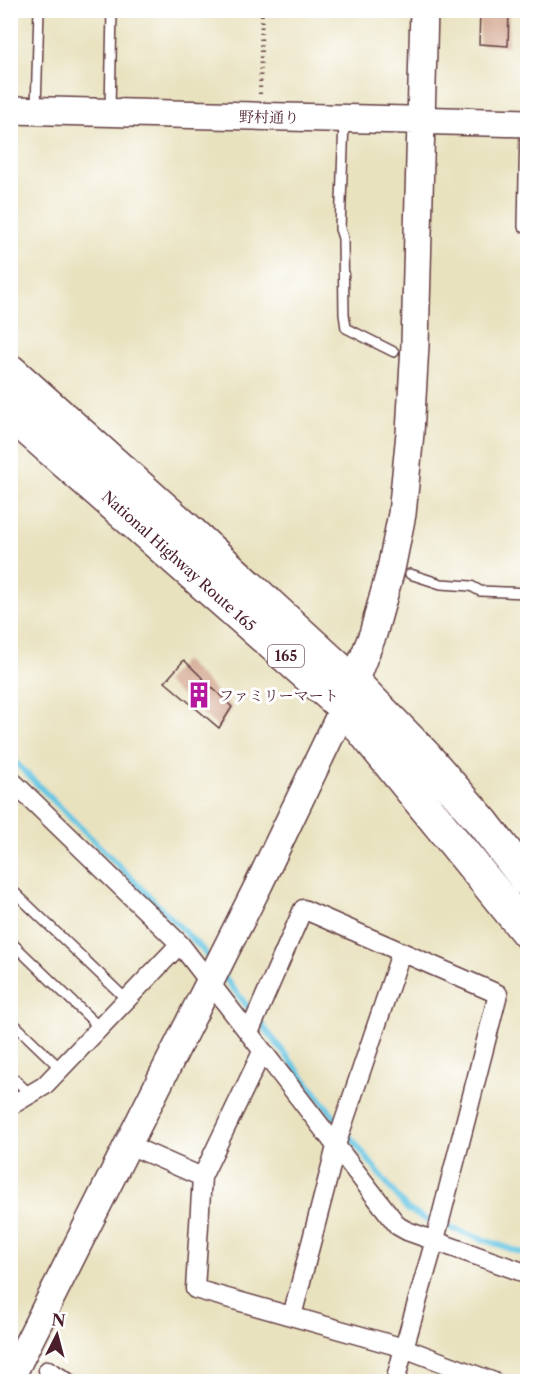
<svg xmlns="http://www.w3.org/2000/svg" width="538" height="1392" font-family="'Libre Caslon Text','Noto Serif JP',serif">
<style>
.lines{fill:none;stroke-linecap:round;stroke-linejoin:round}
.stream{stroke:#66c6e4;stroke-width:6}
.building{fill:#d0a38a}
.lane-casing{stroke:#623c41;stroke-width:12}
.street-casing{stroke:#623c41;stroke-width:21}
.secondary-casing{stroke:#623c41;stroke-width:30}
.highway-casing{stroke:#623c41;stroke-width:36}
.path{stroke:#623c41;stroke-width:4;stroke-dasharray:1.5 4.5;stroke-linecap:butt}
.lane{stroke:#fff;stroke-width:9}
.street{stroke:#fff;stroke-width:18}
.secondary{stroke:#fff;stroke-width:27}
.highway{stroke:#fff;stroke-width:33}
.labels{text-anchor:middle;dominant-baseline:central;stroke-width:6;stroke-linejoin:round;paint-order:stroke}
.shield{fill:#fff;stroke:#80626b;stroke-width:1.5}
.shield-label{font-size:14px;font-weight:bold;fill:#4a1f2b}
.street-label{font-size:15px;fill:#4a1f2b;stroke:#fff}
.poi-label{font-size:15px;fill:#4a1f2b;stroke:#fff;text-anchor:start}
</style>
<rect width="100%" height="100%" fill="#fff"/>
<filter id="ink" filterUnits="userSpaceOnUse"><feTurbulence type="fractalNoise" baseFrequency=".0167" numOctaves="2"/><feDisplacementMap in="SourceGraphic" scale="12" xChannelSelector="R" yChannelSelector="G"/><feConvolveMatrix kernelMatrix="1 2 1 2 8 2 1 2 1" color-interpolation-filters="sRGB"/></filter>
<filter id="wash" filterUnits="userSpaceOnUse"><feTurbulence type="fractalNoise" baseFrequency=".008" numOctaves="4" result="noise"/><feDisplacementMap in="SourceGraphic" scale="24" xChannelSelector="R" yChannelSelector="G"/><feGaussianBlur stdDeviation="1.35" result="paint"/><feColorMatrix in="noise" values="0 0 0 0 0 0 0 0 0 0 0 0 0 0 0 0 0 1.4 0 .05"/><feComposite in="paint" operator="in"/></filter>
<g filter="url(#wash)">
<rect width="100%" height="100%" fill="#e9e2bf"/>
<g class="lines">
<path class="stream" d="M10 757 202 949 212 962
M222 974 407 1209 427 1220 528 1255"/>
</g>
<g id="blocks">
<path class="building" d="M480 10H509L508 46 479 44Z
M184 660 232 707 219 728 165 682Z"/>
</g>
</g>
<g filter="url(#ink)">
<use href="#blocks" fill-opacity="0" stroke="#623c41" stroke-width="1.5"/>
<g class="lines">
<g class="lane-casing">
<path id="lane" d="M36 107 39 10
M110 110 112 10
M344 121 340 229 343 238 344 314 346 328 394 352
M523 227 525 126
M410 574 441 584 471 586 480 591 528 593
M10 888 127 1000
M10 941 100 1028
M10 1020 61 1069
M10 1075 30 1094"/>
</g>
<g class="street-casing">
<path id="street" d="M10 779 180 944 398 1226 407 1231 528 1274
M249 1033 303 909 498 994 435 1240 404 1348 494 1382
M10 1106 44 1086 180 944
M129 1145 202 1177 195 1289 404 1348 395 1382
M202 1177 262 1052
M292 1316 338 1139 401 953
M48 1370 67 1382"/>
</g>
<g class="secondary-casing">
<path id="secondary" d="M10 110 528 123
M10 1379 259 884 344 707 373 634 391 569 402 514 410 433 415 345 424 10"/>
</g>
<g class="highway-casing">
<path id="highway" d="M10 371 192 534 354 683 425 756 483 823 528 881
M10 413 344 707 528 933"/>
</g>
<path class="path" d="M260 94 262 10"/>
<use href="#lane" class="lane"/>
<use href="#street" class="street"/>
<use href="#secondary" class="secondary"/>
<use href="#highway" class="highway"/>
</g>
</g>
<defs>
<g id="building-bare" transform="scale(2.07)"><path d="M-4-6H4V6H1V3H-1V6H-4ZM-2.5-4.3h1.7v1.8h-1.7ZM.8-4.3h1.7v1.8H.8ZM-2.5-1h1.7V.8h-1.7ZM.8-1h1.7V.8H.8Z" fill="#b5179e" stroke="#fff" stroke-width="2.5" paint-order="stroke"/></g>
</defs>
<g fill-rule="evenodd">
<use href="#building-bare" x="199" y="695"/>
</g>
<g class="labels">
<rect class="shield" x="268" y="645" width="36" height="22" rx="4.5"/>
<g class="shield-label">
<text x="286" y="656">165</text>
</g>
<g class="street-label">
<text transform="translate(269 117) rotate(1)">野村通り</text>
<text transform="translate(179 561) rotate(42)">National Highway Route 165</text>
</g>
<g class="poi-label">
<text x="219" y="695">ファミリーマート</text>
</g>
</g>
<rect width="538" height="1392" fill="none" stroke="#fff" stroke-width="36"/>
<g transform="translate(57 1335) rotate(6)" stroke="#ffffff" stroke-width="4.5" paint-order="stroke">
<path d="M0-4.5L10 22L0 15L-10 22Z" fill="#4a1f2b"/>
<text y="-9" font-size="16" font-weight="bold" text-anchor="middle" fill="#4a1f2b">N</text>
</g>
</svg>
